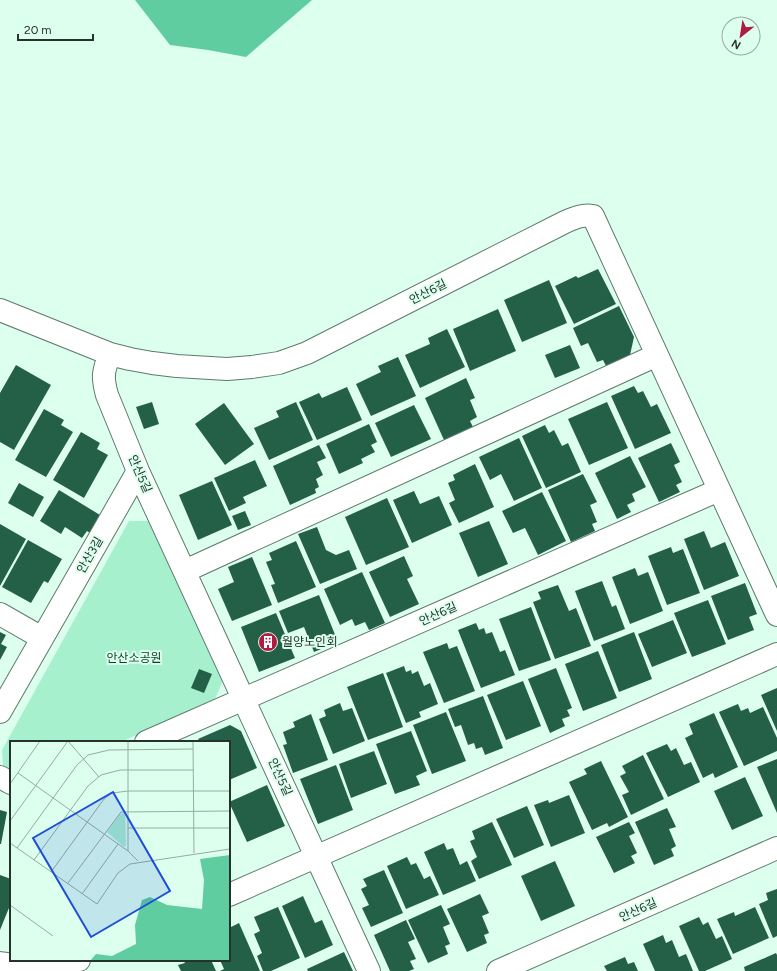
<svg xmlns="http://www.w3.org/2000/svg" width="777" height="971" font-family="Figtree,'Noto Sans KR',sans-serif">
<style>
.green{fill:#a7f0ce}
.forest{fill:#5fcd9f}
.building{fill:#245f47}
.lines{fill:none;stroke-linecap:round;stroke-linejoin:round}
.minor-casing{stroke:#5d7b6c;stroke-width:24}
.minor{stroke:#fff;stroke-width:22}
.labels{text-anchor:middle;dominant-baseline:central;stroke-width:4;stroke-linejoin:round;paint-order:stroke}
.street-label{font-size:12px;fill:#26332d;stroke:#dfe}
.poi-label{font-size:12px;fill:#26332d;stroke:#dfe;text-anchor:start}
.park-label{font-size:12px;fill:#0d3e2b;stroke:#dfe}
.inset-road{fill:none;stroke:#94ada1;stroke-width:1}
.view{fill:#1d4ed8;fill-opacity:0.15;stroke:#1d4ed8;stroke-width:2}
.inset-edge{fill:none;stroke:#26332d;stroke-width:2}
</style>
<rect width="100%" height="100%" fill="#dfe"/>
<path class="green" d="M129 521H148L223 680 215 699 121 742H11V771L3 766 2 750Z"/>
<path class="forest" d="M135 0H312L246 57 208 50 170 45Z"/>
<path class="building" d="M598 269 616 304 574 324 555 286 576 276 578 278Z
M549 280 567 323 522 342 504 300Z
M619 306 634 337 630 355 606 366 603 360 597 362 588 343 581 346 573 328Z
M498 309 516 351 470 371 453 329Z
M447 329 465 367 420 388 405 355 430 344 428 338Z
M570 345 580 368 555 378 545 355Z
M398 357 416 396 371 416 356 384 381 372 378 366Z
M16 365 51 385 14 450 0 442V393Z
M466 378 475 398 470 400 477 417 470 421 473 427 444 440 425 398Z
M634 386 638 393 643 391 651 407 657 404 671 433 635 449 611 396Z
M347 387 362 420 317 440 299 402 319 393 322 398Z
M152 402 159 424 144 429 136 407Z
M296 402 313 440 269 460 254 428 279 417 276 411Z
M607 402 628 448 589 465 568 419Z
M224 403 254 444 225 465 195 424Z
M414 405 431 439 391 457 375 423Z
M44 409 64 420 61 425 73 432 46 477 15 460Z
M369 424 377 442 371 445 375 452 361 459 363 463 339 474 326 444Z
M545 425 549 433 554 430 562 446 568 443 581 472 546 488 522 436Z
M81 432 100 443 97 449 108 455 84 498 53 480Z
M519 438 542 488 514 501 501 474 490 480 479 457Z
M671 443 680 462 674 465 682 482 676 485 680 492 659 502 638 458Z
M319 445 326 458 317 462 323 475 316 479 319 487 315 489 316 493 290 505 273 466Z
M630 456 646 487 632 494 635 501 627 505 631 512 617 519 595 473Z
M255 460 267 486 243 497 246 503 229 511 214 478Z
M475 464 494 507 459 523 449 503 455 500 448 483 455 480 453 475Z
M583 474 597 502 590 505 597 522 592 524 595 531 571 542 548 490Z
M212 481 232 525 198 540 179 495Z
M19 483 44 497 33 517 8 503Z
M59 490 100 515 90 533 87 531 82 538 65 527 61 534 40 521Z
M414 491 420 504 439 496 452 525 412 543 393 500Z
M542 492 566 541 538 555 525 528 513 533 502 511Z
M387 498 409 547 366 565 345 517Z
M245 511 251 525 238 530 232 516Z
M489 521 508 564 478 577 459 533Z
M0 524 26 539 0 586Z
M317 527 326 550 336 555 349 550 357 569 320 584 298 534Z
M704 531 711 548 725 542 739 576 704 590 684 539Z
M28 540 62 559 48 583 44 581 31 603 2 587Z
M296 541 316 587 278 603 271 585 275 584 266 562 272 560 269 553Z
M671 547 673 553 683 549 700 593 667 605 648 556Z
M404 556 413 576 407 579 419 604 390 617 369 572Z
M252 557 272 605 232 621 218 589 234 582 228 567Z
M635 568 638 576 648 572 663 611 630 624 612 577Z
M362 572 385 623 369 630 365 622 355 626 352 619 340 625 324 589Z
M602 581 612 607 616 605 625 629 594 641 575 591Z
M745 583 757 614 749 617 754 630 728 640 711 596Z
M558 585 569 611 576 608 591 646 555 659 533 602 541 599 538 592Z
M319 595 338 642 314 652 304 627 288 633 279 611Z
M708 600 726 644 692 657 674 613Z
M531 607 551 660 519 671 499 619Z
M276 613 295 658 259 672 241 627Z
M673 620 687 653 652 667 638 634Z
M476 623 479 630 484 628 486 634 492 632 500 652 505 650 515 675 481 688 458 630Z
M0 632 6 635 1 644 7 647 0 660Z
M634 632 652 679 619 692 601 645Z
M447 643 449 649 457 646 475 691 444 703 423 652Z
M598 651 617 698 583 711 565 664Z
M404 666 406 672 411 670 412 674 418 671 424 686 430 683 438 704 419 712 421 717 406 723 386 673Z
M556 668 572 708 567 710 570 716 562 719 565 726 550 733 528 679Z
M199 669 212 674 204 693 191 688Z
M383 673 403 727 368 740 347 687Z
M523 681 541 726 506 740 487 695Z
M777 688V731L761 695Z
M483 696 503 748 485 755 482 747 476 749 474 743 468 745 461 725 455 727 448 709Z
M340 703 343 711 352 708 365 741 333 754 319 719 326 716 324 710Z
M738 704 741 711 748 708 750 713 763 707 777 738V751L744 766 719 712Z
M446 712 466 761 432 774 413 725Z
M714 713 738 767 715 778 713 773 703 778 685 738 693 734 689 724Z
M311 714 328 760 293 773 283 745 287 744 283 732 295 727 293 722Z
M230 725 241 731 257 768 229 780V742H200L198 739Z
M411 731 427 771 416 776 420 785 395 794 376 744Z
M667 744 671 751 676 748 684 765 691 762 700 782 668 797 646 753Z
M374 751 387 784 351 798 339 764Z
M643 755 664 799 631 815 622 795 629 792 620 776 626 773 622 766Z
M777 759V813L757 767Z
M601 761 628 817 609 827 607 823 592 830 569 782 587 774 584 769Z
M336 765 353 810 318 824 300 779Z
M745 777 763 816 732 830 714 791Z
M267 785 285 826 247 842 229 802Z
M569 795 585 833 551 847 534 805 548 800 549 803Z
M527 806 544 845 514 858 496 819Z
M667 808 676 827 669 829 676 846 671 849 674 856 654 865 635 822Z
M0 810 7 812 1 844H0Z
M492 822 512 865 479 879 471 861 477 857 470 841 475 839 472 831Z
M629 822 635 833 629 836 637 853 631 856 635 863 614 873 596 837Z
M444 843 447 850 453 848 460 865 467 861 476 881 443 895 424 852Z
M407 857 411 865 416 863 424 879 430 876 439 895 406 909 387 866Z
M555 861 575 906 541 921 521 876Z
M384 870 403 913 371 927 362 908 369 905 361 889 367 886 363 879Z
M0 875 11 879V903L0 930Z
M777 889V936L773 938 759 904 768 900 766 893Z
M480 894 489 913 482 916 489 933 484 935 487 943 467 952 447 909Z
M303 896 315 923 322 920 333 945 305 958 282 906Z
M441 905 450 924 443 927 450 944 445 946 448 954 428 963 408 920Z
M278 907 300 958 271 971H263L257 956 262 953 254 934 260 931 254 917Z
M755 907 769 938 733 954 717 919 734 912 735 916Z
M699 917 703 925 708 922 716 939 722 936 732 959 705 971H699L679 926Z
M406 920 415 939 408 942 416 959 410 961 414 969 409 971H390L374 935Z
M239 923 260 971H220L224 969 220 960H229V928Z
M663 935 666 943 672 940 679 957 686 954 693 971H655L643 944Z
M344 952 353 971H308L307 969Z
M776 953 777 955V971H745L744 967Z
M625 957 628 964 634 962 638 971H607L604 966Z
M183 960H211L216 971H181L178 965 185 963Z"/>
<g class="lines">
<g class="minor-casing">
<path id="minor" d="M0 310 110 354 130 359 152 363 177 366 227 369 252 367 279 363 307 353 565 222C574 218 583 214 593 216L777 615
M110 354C103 371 102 377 107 395L138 471 369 971
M185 571 657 355
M0 614 42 638
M0 712 138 471
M146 742 719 490
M0 777 11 783
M229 895 777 654
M0 963C26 967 54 967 79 960
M498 971 777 848"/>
</g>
<use href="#minor" class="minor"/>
</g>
<defs>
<g id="building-disc" transform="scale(1)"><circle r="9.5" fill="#af1b41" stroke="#dfe"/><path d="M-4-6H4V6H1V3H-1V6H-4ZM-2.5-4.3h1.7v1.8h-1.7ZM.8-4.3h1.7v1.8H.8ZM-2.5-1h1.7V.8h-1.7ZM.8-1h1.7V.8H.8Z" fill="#fff"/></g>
</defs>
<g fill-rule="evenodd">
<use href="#building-disc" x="268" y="642"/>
</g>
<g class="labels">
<g class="street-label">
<text transform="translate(428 292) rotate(-27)">안산6길</text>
<text transform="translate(140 474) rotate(66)">안산5길</text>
<text transform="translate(90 555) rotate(-60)">안산3길</text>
<text transform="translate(438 614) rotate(-24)">안산6길</text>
<text transform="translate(280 777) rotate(65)">안산5길</text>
<text transform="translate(638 910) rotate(-24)">안산6길</text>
</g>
<g class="poi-label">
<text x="282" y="642">월양노인회</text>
</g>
<g class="park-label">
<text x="134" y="658">안산소공원</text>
</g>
</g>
<g transform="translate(10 741)">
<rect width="220" height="220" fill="#dfe"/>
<path d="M115 72 116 104 114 106 97 91 110 73Z" fill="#a7f0ce"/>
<path d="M220 114V220H80L86 213 102 215 126 203 125 184 132 159 140 156 157 164 192 168 194 139 190 118Z" fill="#5fcd9f"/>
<path class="inset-road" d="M58 0 89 36M118 0V110M183 0 184 112M8 32 118 110 128 120M0 43 30 0M0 80 58 0M118 87H220M0 102 87 163 108 132 120 123 220 108M7 107 67 24 78 14 99 9 183 8M24 119 78 45 91 34 110 29H184M41 131 94 58 102 52 118 50H220M58 142 111 71 220 70M72 153 108 103M0 164 43 195"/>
<path class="view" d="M103 51 160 150 81 196 23 97Z"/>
<rect width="220" height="220" class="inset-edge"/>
</g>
<g transform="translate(741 36) rotate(210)"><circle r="19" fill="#ddffee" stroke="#94ada1"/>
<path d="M0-3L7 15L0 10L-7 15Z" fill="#af1b41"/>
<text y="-6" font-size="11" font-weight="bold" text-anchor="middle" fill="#26332d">N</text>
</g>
<path d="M18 34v6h75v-6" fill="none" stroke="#26332d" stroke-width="2"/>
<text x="24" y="34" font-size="12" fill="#26332d" stroke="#ddffee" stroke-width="3" paint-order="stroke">20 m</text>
</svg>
